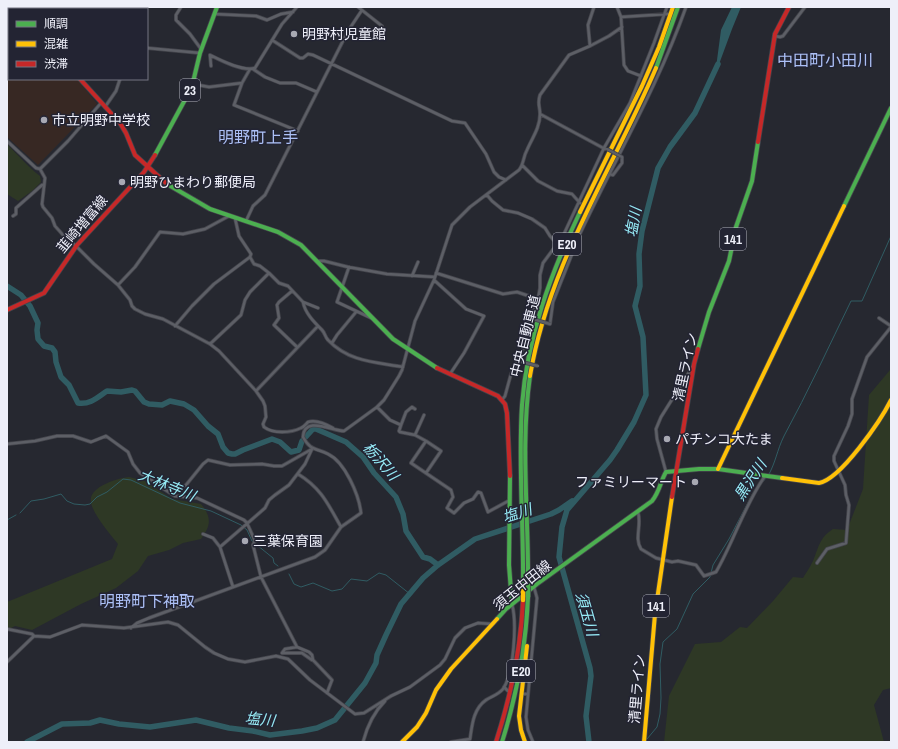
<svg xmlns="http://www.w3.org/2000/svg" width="898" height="749" font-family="'Archivo Narrow','Noto Sans JP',sans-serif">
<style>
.education{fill:#372823}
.green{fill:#2e3825}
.water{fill:#305c63}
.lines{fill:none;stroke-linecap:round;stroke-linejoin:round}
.stream{stroke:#305c63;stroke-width:1}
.river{stroke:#305c63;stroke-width:5.5}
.street-casing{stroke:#44454c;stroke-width:4}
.fast-casing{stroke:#44454c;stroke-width:5.5}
.slow-casing{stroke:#44454c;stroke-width:5.5}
.jam-casing{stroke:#44454c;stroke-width:5.5}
.street{stroke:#5d5f66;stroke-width:2.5}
.fast{stroke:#4caf50;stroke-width:4}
.slow{stroke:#ffc107;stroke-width:4}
.jam{stroke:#c62828;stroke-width:4}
.street-bridge-casing{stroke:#44454c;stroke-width:4;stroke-linecap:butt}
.fast-bridge-casing{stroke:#44454c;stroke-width:6;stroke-linecap:butt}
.slow-bridge-casing{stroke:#44454c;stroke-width:6;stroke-linecap:butt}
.street-bridge{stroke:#5d5f66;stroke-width:2.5}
.fast-bridge{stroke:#4caf50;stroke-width:4.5}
.slow-bridge{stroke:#ffc107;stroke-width:4.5}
.poi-dot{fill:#a8a9b3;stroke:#232433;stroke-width:1.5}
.labels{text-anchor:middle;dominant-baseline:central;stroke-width:3;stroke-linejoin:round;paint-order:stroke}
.shield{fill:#232433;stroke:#b1b2be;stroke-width:1}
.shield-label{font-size:13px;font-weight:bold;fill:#eeeff9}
.poi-label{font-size:14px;fill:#eeeff9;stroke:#232433;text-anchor:start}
.street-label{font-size:14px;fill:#eeeff9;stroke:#232433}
.water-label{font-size:15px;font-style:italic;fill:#96ebf6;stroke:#232433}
.quarter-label{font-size:16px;fill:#acc0f6;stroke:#232433}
</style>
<rect width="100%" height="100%" fill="#262830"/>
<path class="education" d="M9 68V79H77L97 104 38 165 7 137V72Z"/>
<path class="green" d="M7 144C18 155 28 167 40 176L41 182 32 191 18 201 7 194Z
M891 358V688L883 690 874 705 884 742H664L669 696 695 644 721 642 740 627 747 628 773 601 793 577 803 578C806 573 810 567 813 561 819 547 819 538 833 529L847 530 863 489 869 395 890 370Z
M129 477 145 481 172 499 201 504C212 517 211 526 201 539L183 543 169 550 148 556 138 571 116 588 81 604 32 630 15 626 7 630V602L112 559 118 544C110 534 92 513 91 502 88 487 118 478 129 477Z"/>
<path class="water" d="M732 7H741L732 29 715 75 721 30Z"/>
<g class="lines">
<path class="stream" d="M768 476C776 462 777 450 784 436 808 392 829 346 851 301H862L891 236
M760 485 766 478
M20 513 31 501 44 499 61 494 67 501 74 504 85 505 90 504 97 497 107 492 123 479 131 480 180 503 211 511 241 525 247 530 252 541 273 558 274 563 278 566
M7 520 16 515
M289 574 294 584 301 587 313 583 332 591 342 589 351 579 367 581 379 573 386 575 410 594
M647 739 657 727 660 714 661 698 660 664 663 642 677 629 693 594 710 577 713 565 729 539 753 493"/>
<path class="river" d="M7 286 21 295 30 306 38 323 37 330 38 339 44 346 52 348 55 352 56 362 61 377 69 385 78 403C90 405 98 397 107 391L121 392 132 390 135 391 144 402 149 404 162 405 170 401 184 404 194 410 208 426 218 434 223 447 228 453 232 454H235L243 450 272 439 280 442 291 452 299 450 302 441 313 429H316L346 442 363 457 374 473 396 497 403 514 406 531 423 557 430 559 438 565
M27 742 62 724 90 723 100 720 119 724 150 727 196 720 229 728 253 731 270 735 302 731 317 728 335 720 365 683 376 663 377 655 386 635 401 604 423 578 438 565 475 539 551 514 559 510 572 501
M589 742 586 716 591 676 590 668 559 557 562 527 567 510 610 460 617 450 634 422 646 395 643 337 635 306 640 286 639 254 642 231 658 168 670 147 695 113 718 64"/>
<g class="street-casing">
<path id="street" d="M9 7V10
M181 7 176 15V20L190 34 201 49
M358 7 382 26
M617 7 621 17 668 14
M82 9 83 7
M214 14 256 16 267 20 281 14 293 12
M621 17 624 65 628 71 641 76
M775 36 780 37 783 36 805 7
M272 40 300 58H303L308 54 313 55 452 121 465 123 486 154 494 172 499 177 506 180
M590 46 609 36 622 27
M147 48 200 53
M211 66 210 55C220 60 243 72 255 68L282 24 297 7
M253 69 265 77 280 83H296L317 92
M242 83 234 105 298 131
M193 84 209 87 242 83 250 69
M105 107 116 91 120 79
M540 114 605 149
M7 141 36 168 40 169 45 178 42 204 43 207 52 218 55 226 63 235 76 246 94 264 118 285 130 300 132 306 135 309 145 314 163 319 210 344 219 351 256 391 263 401 265 406 266 417 263 424 264 427C273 434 291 433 301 428 304 427 306 424 308 422 316 419 326 424 333 428
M522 165 538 181 557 191 572 194 580 203
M40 169 68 141 101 103
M610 174 613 175 622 163V157
M487 195 492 201 503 210 518 213 532 219 545 228 550 236 557 244
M13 216 16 214V208L42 185H44
M235 218 239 236 251 254 250 257 254 264 260 266 269 273 279 283 288 286 303 302 318 308
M246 221 253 206 265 195 348 31 362 10
M317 261H324L348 267 387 274 435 277
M349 267 337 302 371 318
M436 273 503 294 517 292 538 299
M412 276 418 262
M434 280 466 309 484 316 464 353 450 374
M118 285 135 267 160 232 183 234 205 229 229 216
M292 291 279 302 277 305 279 318 274 325 297 347
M303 302C305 313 314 322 322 330 325 333 325 337 328 340 349 362 375 362 403 367
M879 318 891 326
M550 324 553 302 572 254V251C609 169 656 92 686 7
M175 326 192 306 214 284 250 257
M332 343 337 335 356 312
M210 344 241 315 245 300 250 292 269 273
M256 391 318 326
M502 400 505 396 511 374 524 347 525 340 524 331 538 299 540 288V275L543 263 563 236 604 148 630 103 654 43 667 7
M377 407 390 420 401 425 399 431 400 432 415 435 426 441 441 451 426 473
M401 425 406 412 412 407 415 409
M415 435 424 415
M426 441 411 463 451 490 453 497 447 508 454 513 464 503 473 499 478 492 481 493 488 512 510 500
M7 444 35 441 57 436H73L91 442 106 436 128 452 133 464 140 473 153 481 176 490 186 485 203 464 208 460 230 465 262 464 274 466H282L312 449
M666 472 657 439 656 429 661 417 693 366
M298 474C321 488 328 504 341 527
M156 484 175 496 197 498 244 520 247 523 255 541 253 545 261 577 297 647 309 652 312 655 313 660 332 680 327 693
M638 512C642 525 634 538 641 549L656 558 672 562 678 561 696 565 704 576 716 572C734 541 744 506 765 476
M203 534 213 538 220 547 233 587
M220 547 265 508 269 500 275 495 289 485 305 464 312 449
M817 563 827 549 846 543 849 505 846 495 845 485 834 461V456L848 426 852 414V399L867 357 891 327
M131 628 137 623 149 618 315 557 325 550 341 527 361 513C359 495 345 462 328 454 315 448 310 450 303 437 304 415 332 431 344 431L377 407 384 400 399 376 402 370 415 321 434 280 452 225 470 207 519 170C524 164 523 157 527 150 532 138 540 128 540 114 540 106 537 104 540 95L569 55 590 46 588 25 594 7
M7 629 32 634 34 636 50 637 82 625 124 628 168 622 178 625 205 647 214 653 228 659 245 662 276 656 288 659 310 680 351 711 355 714 364 713 391 696 410 687 440 665 445 659 455 638 465 628 478 623 492 624
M282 653H302L312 660
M282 653 285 649 297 647
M7 662 34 636
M504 687 508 691
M524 694H528
M363 742C367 727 374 712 385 701V700
M451 742 470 739C472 726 473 709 486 700 492 696 498 695 503 689 514 673 517 623 512 604
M533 742 528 730 526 717 537 598 534 587"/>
</g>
<g class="fast-casing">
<path id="fast" d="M656 68 678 7
M155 155 187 96 194 78 200 53 217 7
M167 184 210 209 278 232 301 245 393 339 437 368
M844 206 891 108
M698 349 709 312 729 261 736 227 752 181 758 142
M510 476 509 565 512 604
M528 587C529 517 520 446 530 376
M523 590C524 528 518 467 522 405 527 337 551 273 580 212
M497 619 506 609 537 584 652 501C660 491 660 482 666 472L699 469H718L782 478
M502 742C517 694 526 647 528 597"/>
</g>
<g class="slow-casing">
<path id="slow" d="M580 212 642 86 659 47 673 7
M530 376C549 263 612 171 656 68
M718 469 844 206
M782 478 819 483C841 479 881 420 891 400
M402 742 417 727 426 713 436 690 451 669 497 619
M525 742 521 730 519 716 527 646
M644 742 655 614 672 497"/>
</g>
<g class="jam-casing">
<path id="jam" d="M7 27H9
M80 79 120 123 126 133 135 155 167 184
M758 142 775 34 789 7
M7 310 44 293 77 245 144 172 155 155
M437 368 498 396 505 404 507 413 510 476
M672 497 694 364 698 349
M496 742C511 695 521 649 523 600"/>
</g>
<use href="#street" class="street"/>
<use href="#fast" class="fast"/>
<use href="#slow" class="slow"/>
<use href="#jam" class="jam"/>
<g class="street-bridge-casing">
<path id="street-bridge" d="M607 149 622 157
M533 319 550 324
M522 362 538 366"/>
</g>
<g class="fast-bridge-casing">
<path id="fast-bridge" d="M528 587V597"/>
</g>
<g class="slow-bridge-casing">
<path id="slow-bridge" d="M523 590V600"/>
</g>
<use href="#street-bridge" class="street-bridge"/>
<use href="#fast-bridge" class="fast-bridge"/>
<use href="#slow-bridge" class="slow-bridge"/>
</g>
<g class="poi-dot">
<circle cx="294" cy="34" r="4"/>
<circle cx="44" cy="120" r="4"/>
<circle cx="122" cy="182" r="4"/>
<circle cx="667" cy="439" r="4"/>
<circle cx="695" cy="482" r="4"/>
<circle cx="245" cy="541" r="4"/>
</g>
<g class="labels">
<g class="shield">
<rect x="180" y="79" width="20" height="22" rx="3"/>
<rect x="720" y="228" width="26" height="22" rx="3"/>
<rect x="553" y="233" width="28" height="22" rx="3"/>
<rect x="643" y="595" width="26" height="22" rx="3"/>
<rect x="507" y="660" width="28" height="22" rx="3"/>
</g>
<g class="shield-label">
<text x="190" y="90">23</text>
<text x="733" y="239">141</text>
<text x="567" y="244">E20</text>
<text x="656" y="606">141</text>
<text x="521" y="671">E20</text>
</g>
<g class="poi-label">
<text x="302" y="34">明野村児童館</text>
<text x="52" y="120">市立明野中学校</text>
<text x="130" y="182">明野ひまわり郵便局</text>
<text x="675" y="439">パチンコ大たま</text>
<text x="687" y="482" text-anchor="end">ファミリーマート</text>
<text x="253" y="541">三葉保育園</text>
</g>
<g class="street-label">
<text transform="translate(82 224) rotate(-50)">韮崎増富線</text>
<text transform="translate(525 336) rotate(-76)">中央自動車道</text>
<text transform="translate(685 367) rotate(-78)">清里ライン</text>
<text transform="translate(522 585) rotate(-39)">須玉中田線</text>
<text transform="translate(637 689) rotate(-85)">清里ライン</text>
</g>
<g class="water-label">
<text transform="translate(633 222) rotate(-80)">塩川</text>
<text transform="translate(381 461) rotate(49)">栃沢川</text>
<text transform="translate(750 480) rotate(-57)">黒沢川</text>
<text transform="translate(167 485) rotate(22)">大林寺川</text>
<text transform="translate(517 513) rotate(-18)">塩川</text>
<text transform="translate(587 614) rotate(74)">須玉川</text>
<text transform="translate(260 719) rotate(6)">塩川</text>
</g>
<g class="quarter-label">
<text x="825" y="60">中田町小田川</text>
<text x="258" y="137">明野町上手</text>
<text x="147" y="601">明野町下神取</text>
</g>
</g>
<rect width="898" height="749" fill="none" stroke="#eeeff9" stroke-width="16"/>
<rect x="8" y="8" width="140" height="72" fill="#232433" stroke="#747582"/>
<rect x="16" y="21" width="20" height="6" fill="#4caf50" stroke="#747582"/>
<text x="44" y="28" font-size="12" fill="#eeeff9">順調</text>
<rect x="16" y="41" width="20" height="6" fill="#ffc107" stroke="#747582"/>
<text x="44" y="48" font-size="12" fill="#eeeff9">混雑</text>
<rect x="16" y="61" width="20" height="6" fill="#c62828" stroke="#747582"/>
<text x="44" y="68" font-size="12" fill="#eeeff9">渋滞</text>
</svg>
